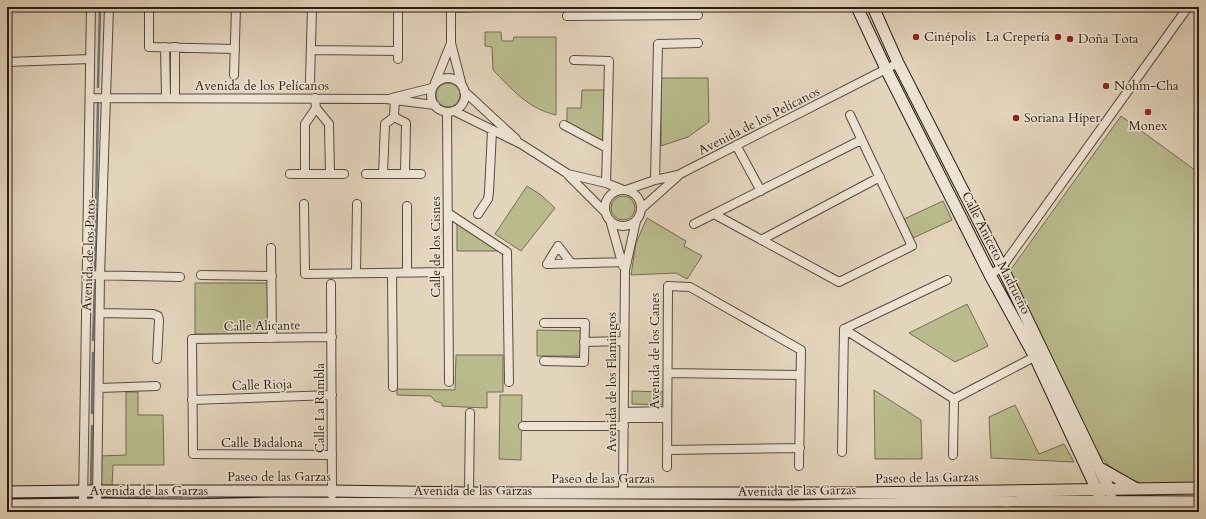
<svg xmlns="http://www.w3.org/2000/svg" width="1206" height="519" font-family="Cardo,serif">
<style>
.green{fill:#b9bb8d;stroke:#726c50}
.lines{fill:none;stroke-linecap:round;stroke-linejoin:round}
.stream{stroke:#6e7879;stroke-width:2.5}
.street-casing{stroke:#594b3e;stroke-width:10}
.secondary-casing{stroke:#2b1d14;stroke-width:13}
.street{stroke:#ede3d3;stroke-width:8}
.secondary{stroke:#ede3d3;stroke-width:11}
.poi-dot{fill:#8f2418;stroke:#ede3d3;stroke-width:1.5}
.labels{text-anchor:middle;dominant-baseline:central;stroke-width:3;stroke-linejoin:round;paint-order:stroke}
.poi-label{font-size:13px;fill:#2b1d14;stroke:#ede3d3;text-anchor:start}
.street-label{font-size:13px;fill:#2b1d14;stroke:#ede3d3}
</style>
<rect width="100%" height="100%" fill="#e3d4bc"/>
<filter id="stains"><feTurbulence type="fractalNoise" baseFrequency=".005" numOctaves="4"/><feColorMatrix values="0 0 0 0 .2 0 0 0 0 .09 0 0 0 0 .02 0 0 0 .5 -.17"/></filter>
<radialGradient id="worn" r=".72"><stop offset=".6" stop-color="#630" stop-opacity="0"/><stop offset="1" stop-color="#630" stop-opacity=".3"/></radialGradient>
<path class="green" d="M485 32H501L502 41H513L514 37H556V115C527 108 513 90 493 70L492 47 485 46Z
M661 78H708L709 122 688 137 661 146Z
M436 95a12 12 0 1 1 24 0a12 12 0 1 1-24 0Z
M582 90H604L603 142 567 123V108H581Z
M1121 116 1199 173V483L1142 484 1123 476 1108 465 1095 449 1009 272Z
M527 186 541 195 555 208 521 251 495 234Z
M611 208a12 12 0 1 1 24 0a12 12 0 1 1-24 0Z
M943 201 952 220 913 238 904 219Z
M647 218 686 241 684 246 702 256 687 279 676 273 631 275 636 243Z
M457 223 500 251H457Z
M195 283H268V334H195Z
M967 304 988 346 955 362 909 333Z
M537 330 581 331V356H537Z
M456 355H503V392H487V408L442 406V403L435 401 431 396 397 395V389L455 390Z
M874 390 921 420 922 459H875Z
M632 391 664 392 663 405 632 404Z
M126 392H138V415H163L164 465H113L112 487H100V456L126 455Z
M500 395H522L521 460 499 459Z
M1015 405 1039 454 1064 444 1074 462 991 458 989 417Z"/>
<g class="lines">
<path class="stream" d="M98 87 100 7
M95 268 98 101
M93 340 95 283
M92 413 93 353
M91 486 92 426"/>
<g class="street-casing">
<path id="street" d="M149 7V47L235 49
M451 7V43L462 86
M581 7V16
M451 8 477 7
M567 16 698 15
M165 47 166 98
M175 47V98
M311 50 398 51
M398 59V7
M574 60 609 61 607 148
M7 62 90 59
M234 75 236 7
M431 95a17 17 0 1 1 34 0a17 17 0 1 1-34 0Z
M310 81 312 7
M435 83 451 43
M464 91 516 139
M90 98 386 99 435 105
M315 98 316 108 329 124 330 174
M392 98 432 88
M454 111 521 144 568 174 606 183 621 189
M447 112 449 382
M394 117 406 123 405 174
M394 117 395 97
M564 125 607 148 606 183
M736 145 761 191
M290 174H344
M305 174V124L316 108
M366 174H421
M383 174 385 124 394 117
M568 175 606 213
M655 180 658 44 698 43
M605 208a18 18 0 1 1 36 0a18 18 0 1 1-36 0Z
M626 190 655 180 678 175 898 63
M304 204 305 274 448 272
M407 206V272
M641 209 678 176
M448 213 507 252 509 382
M478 214 488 199 489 192 492 131
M714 214 839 282 912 246 850 115
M610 220 623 266
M694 224 861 140
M761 240 880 177
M271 248 272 338
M571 263 558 246 547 264 627 262
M356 273 357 204
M392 273 393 387
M87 275 180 277
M201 275 272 276
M990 275 1002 267 1188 7
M947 280 844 329 954 399
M331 284 332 495
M100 313 153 314 158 316 159 320 157 359
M584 342 624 341
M544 361 584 362 585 323H544
M668 373 800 375
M99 388 156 386
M954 399 1038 355
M192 400 332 395
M624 412 667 411
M624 418H667
M523 426H624
M667 450 800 448
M842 452 844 329
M332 455 193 454 192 339 332 337
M953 455 954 399
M667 467 668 286 690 287 801 350 799 466
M469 493 470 413
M623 493 625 270 636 221
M1005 501 1006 512
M83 504 91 7
M97 504 100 276 109 7"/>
</g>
<g class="secondary-casing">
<path id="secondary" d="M857 7 886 69 990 275 1035 357 1102 501 1111 512
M873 7 898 63 1002 267 1111 493
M1098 467 1135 488
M7 492 83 491H332L469 493H860L1199 488
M7 505 97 504 184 505 274 503 793 506 1005 501 1199 502"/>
</g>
<use href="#street" class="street"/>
<use href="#secondary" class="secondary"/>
</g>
<g class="poi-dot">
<circle cx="916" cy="37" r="4"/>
<circle cx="1058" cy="37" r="4"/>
<circle cx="1070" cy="39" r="4"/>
<circle cx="1106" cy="86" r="4"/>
<circle cx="1148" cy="112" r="4"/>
<circle cx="1016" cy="118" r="4"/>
</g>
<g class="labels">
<g class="poi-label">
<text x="924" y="37">Cinépolis</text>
<text x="1050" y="37" text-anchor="end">La Crepería</text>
<text x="1078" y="39">Doña Tota</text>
<text x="1114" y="86">Nohm-Cha</text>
<text x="1024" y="118">Soriana Híper</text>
<text x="1148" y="126" text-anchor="middle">Monex</text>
</g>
<g class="street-label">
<text x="262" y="86">Avenida de los Pelícanos</text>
<text transform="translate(759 121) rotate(-27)">Avenida de los Pelícanos</text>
<text transform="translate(436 247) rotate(-90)">Calle de los Cisnes</text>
<text transform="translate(996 253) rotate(63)">Calle Aniceto Madrueño</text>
<text transform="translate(89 255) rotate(-88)">Avenida de los Patos</text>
<text transform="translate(262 326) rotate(-1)">Calle Alicante</text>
<text transform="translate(655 351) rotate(-90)">Avenida de los Canes</text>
<text transform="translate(612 382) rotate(-90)">Avenida de los Flamingos</text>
<text transform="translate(262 385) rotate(-2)">Calle Rioja</text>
<text transform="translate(320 408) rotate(-90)">Calle La Rambla</text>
<text x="262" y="443">Calle Badalona</text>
<text x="279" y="477">Paseo de las Garzas</text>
<text transform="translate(927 478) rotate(-1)">Paseo de las Garzas</text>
<text x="603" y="479">Paseo de las Garzas</text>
<text x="149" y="491">Avenida de las Garzas</text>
<text x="473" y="491">Avenida de las Garzas</text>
<text transform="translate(797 491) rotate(-1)">Avenida de las Garzas</text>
</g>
</g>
<rect width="1206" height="519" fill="none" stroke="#e3d4bc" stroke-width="24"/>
<rect x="8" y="8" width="1190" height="503" fill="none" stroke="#2b1d14" stroke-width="2"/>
<rect x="12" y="12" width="1182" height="495" fill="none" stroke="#2b1d14"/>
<rect width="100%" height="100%" filter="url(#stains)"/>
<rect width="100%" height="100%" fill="url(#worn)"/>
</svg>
